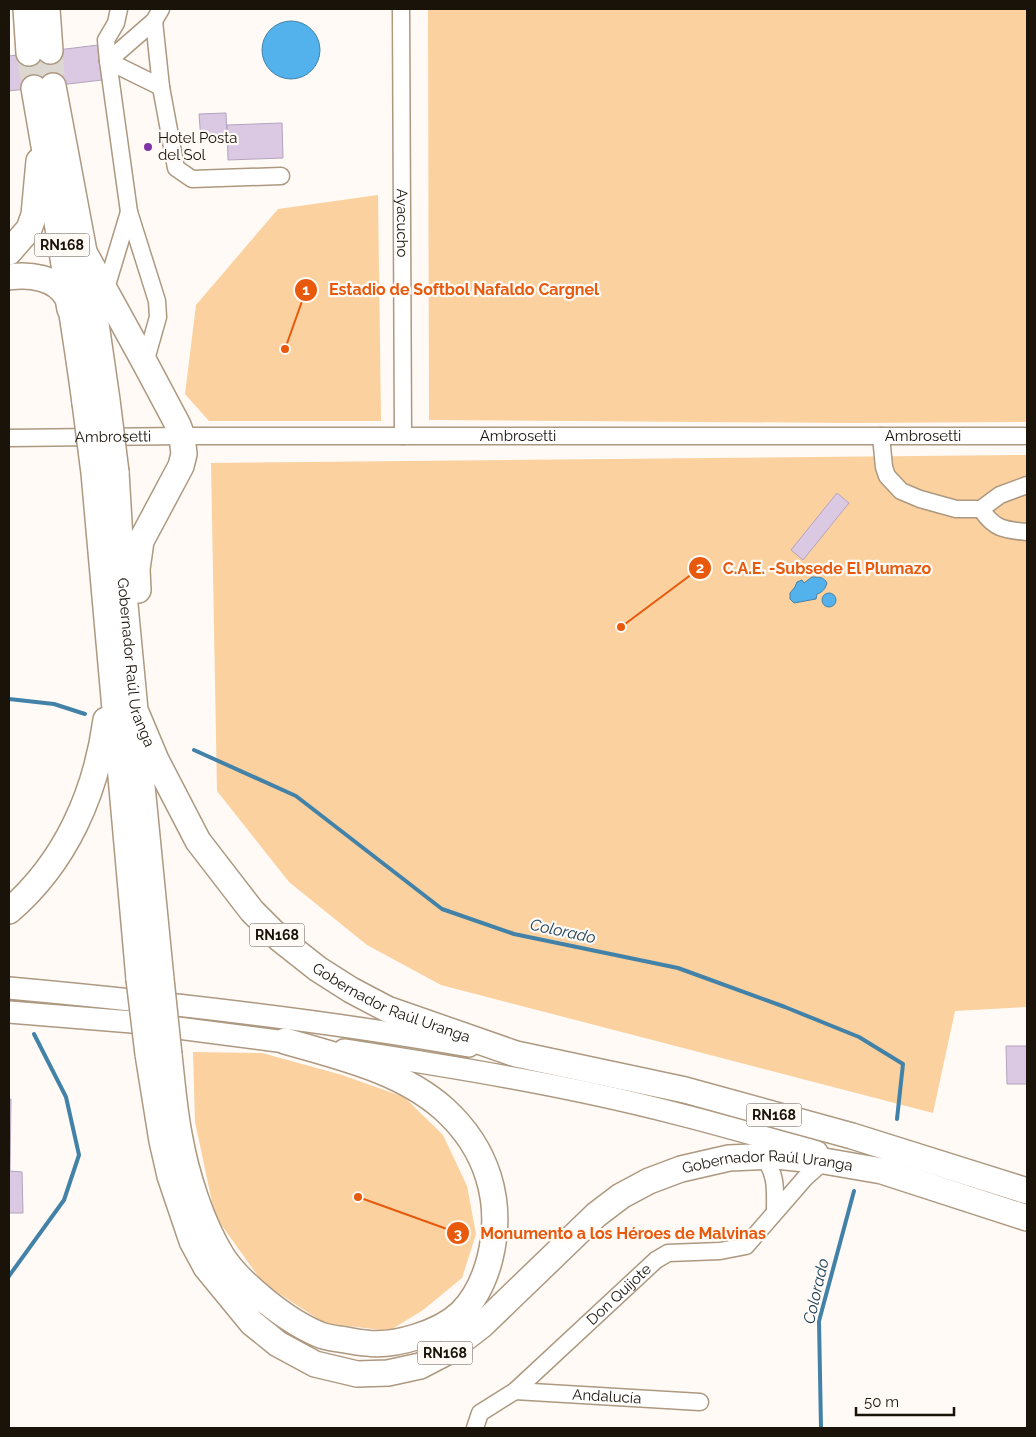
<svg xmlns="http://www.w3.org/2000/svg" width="1036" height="1437" font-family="Raleway,sans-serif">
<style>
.green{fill:#fbd19f}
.water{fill:#53b1eb;stroke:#4282a8}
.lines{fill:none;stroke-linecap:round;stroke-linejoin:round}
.stream{stroke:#4282a8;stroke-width:4}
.building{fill:#dbc9e4;stroke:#b4a3bd}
.highway-tunnel{stroke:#ddd7d2;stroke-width:25;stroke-dasharray:25 12;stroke-linecap:butt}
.minor-casing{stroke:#ad9880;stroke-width:19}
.major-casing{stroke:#ad9880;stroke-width:24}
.highway-casing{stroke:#ad9880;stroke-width:28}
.minor{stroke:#fff;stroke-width:16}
.major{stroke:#fff;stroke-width:21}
.highway{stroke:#fff;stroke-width:25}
.highway-bridge-casing{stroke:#ad9880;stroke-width:28;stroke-linecap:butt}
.highway-bridge{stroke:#fff;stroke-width:25}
.poi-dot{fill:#8035a7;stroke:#fffaf5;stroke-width:2}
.labels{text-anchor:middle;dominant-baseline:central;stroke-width:4.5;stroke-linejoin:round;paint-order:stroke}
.shield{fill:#fffaf5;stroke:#5f5850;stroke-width:1}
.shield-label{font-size:14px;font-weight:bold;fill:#1a130a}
.poi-label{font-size:15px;fill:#1a130a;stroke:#fffaf5;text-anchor:start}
.street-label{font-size:15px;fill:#1a130a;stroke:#fffaf5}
.water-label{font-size:16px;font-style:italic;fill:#1b425a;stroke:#fffaf5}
.leader{fill:none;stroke:#e8590c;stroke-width:2}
.callout-dot{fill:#e8590c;stroke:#fffaf5;stroke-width:2}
.mark-label{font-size:15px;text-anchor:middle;font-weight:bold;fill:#fff}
.callout-label{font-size:16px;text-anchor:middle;font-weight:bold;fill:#e8590c;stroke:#fffaf5;stroke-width:4.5;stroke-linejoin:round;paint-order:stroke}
</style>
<rect width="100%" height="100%" fill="#fffaf5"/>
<path class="green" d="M428 9H1027V422L850 423 429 420Z
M378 195 381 421H209L185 394 196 305 278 209Z
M1027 455V1007L955 1011 933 1113 441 985 367 945 289 882 217 791 211 463Z
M193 1052 262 1053 342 1075 404 1097 443 1135 467 1186 476 1234 462 1278 423 1310 389 1331 324 1323 263 1283 215 1216 195 1122Z"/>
<path class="water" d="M262 50a29 29 0 1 1 58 0a29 29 0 1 1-58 0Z
M812 577C819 577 824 577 827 583 825 589 823 592 817 594L816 599 794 603 790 599V593L795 587 797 582 802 580 804 583Z
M822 600a7 7 0 1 1 14 0a7 7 0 1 1-14 0Z"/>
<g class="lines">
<path class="stream" d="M9 699 54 704 85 714
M194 750 296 796 442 909 514 934 678 968 785 1007 859 1037 903 1064 897 1119
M9 1276 64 1200 79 1155 66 1097 34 1034
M821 1428 819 1321 854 1191"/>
</g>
<path class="building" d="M98 45 102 80 9 91V56Z
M226 113 227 139 201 140 199 114Z
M282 123 283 158 228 160 227 125Z
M837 493 849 503 803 560 791 550Z
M1006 1046H1027V1084H1007Z
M9 1099H11L10 1171 22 1172 23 1213H9Z"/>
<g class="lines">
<path class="highway-tunnel" d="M50 51 53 86
M29 53 34 88"/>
<g class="minor-casing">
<g id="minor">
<path d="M119 9 116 23 106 40 108 61 129 212 157 301 158 317 145 363"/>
<path id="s1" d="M401 9 403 436"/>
<path d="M154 21 161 87"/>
<path d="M108 61 161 87 176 168 192 179 281 176"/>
<path d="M108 61 154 21 161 9"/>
<path d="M104 295 129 212"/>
<path d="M881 436 884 467 887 476 901 491 920 499 956 509H981L1000 495 1027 485"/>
<path id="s2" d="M9 438 182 436H1027"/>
<path d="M981 509C994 529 1004 530 1027 532"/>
<path d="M764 1158C777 1175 775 1190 775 1211"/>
<path id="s3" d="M515 1391 700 1402"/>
<path id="s4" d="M475 1428 480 1413 515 1391 656 1260 668 1253 720 1251 746 1246 805 1178 824 1161"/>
</g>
</g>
<g class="major-casing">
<path id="major" d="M9 988C162 1002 317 1019 469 1046
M9 1012 132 1022 301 1044
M344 1050C454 1067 566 1085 674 1113 722 1125 769 1139 817 1152"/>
</g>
<g class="highway-casing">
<g id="highway">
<path d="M26 9 29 53"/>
<path d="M47 9 50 51"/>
<path d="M53 86 91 289 107 400"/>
<path d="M34 88C52 193 71 297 85 403"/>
<path d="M9 252 29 229 34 215 39 161"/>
<path d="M85 254 145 363 178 425 182 436 184 454 181 466 141 541 137 569 138 590"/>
<path d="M9 277C29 274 56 277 67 297 69 300 69 306 70 309"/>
<path id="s5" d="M116 472 122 573 135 710 156 760 198 841 252 911 280 939 318 969 351 990 387 1009 516 1054 685 1090 852 1136 1027 1191"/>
<path d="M94 473 139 979"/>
<path d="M137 735 161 979"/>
<path d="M9 911C66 862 96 793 106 720"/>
<path id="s6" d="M148 1054 162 1141 170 1176 192 1241 206 1267 252 1323 278 1344 315 1364 357 1374 388 1373 420 1366 447 1352 482 1325 596 1215 621 1196 649 1181 681 1169 729 1158 776 1156 824 1161 882 1171 1027 1218"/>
<path d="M169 1055C172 1081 174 1108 179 1134 186 1174 201 1222 222 1256 240 1284 287 1321 318 1334 324 1337 332 1338 339 1339 348 1340 357 1343 366 1343 394 1347 440 1333 461 1313 476 1298 485 1278 490 1258 504 1201 487 1148 444 1109 400 1070 339 1057 285 1041"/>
</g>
</g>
<use href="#minor" class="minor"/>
<use href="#major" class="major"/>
<use href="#highway" class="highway"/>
<g class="highway-bridge-casing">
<path id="highway-bridge" d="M107 400 116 472
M85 403 94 473
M139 979 148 1054
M161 979 169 1055"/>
</g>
<use href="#highway-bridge" class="highway-bridge"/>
</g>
<circle class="poi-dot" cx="148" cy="147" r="5"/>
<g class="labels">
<g class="shield">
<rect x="34.5" y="233.5" width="55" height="23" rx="4"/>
<rect x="249.5" y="923.5" width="55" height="23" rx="4"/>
<rect x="746.5" y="1103.5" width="55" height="23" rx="4"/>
<rect x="417.5" y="1341.5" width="55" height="23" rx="4"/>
</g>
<g class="shield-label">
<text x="62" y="245">RN168</text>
<text x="277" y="935">RN168</text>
<text x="774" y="1115">RN168</text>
<text x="445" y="1353">RN168</text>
</g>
<g class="poi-label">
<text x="158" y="138">Hotel Posta<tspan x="158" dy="17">del Sol</tspan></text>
</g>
<g class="street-label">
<text stroke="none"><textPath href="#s1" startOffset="214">Ayacucho</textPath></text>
<text stroke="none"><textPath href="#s2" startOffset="509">Ambrosetti</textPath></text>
<text stroke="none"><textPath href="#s2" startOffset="914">Ambrosetti</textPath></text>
<text stroke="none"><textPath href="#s2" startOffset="104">Ambrosetti</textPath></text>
<text stroke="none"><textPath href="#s5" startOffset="192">Gobernador Raúl Uranga</textPath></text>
<text stroke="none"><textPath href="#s5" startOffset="642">Gobernador Raúl Uranga</textPath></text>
<text stroke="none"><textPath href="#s6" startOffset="895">Gobernador Raúl Uranga</textPath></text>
<text stroke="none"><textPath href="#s4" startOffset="199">Don Quijote</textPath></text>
<text stroke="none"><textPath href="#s3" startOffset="92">Andalucía</textPath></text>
</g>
<g class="water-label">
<text transform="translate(563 931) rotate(12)">Colorado</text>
<text transform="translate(816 1291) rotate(-77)">Colorado</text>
</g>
</g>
<path class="leader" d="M285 349L306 290M621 627L700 568M358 1197L458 1233"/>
<g class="callout-dot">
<circle cx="285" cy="349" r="5"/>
<circle cx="621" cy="627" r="5"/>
<circle cx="358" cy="1197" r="5"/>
<circle cx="306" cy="290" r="12"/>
<circle cx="700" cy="568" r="12"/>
<circle cx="458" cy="1233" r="12"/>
</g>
<g class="mark-label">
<text x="306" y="295">1</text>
<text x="700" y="573">2</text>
<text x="458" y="1239">3</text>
</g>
<g class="callout-label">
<text x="464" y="295">Estadio de Softbol Nafaldo Cargnel</text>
<text x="827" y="574">C.A.E. -Subsede El Plumazo</text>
<text x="623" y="1239">Monumento a los Héroes de Malvinas</text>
</g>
<rect width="1036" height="1437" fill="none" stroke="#1a130a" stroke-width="20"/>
<path d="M856 1407v8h98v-8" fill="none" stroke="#1a130a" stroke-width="2.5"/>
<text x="864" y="1407" font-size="15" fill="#1a130a" stroke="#fffaf5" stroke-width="4" paint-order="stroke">50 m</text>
</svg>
